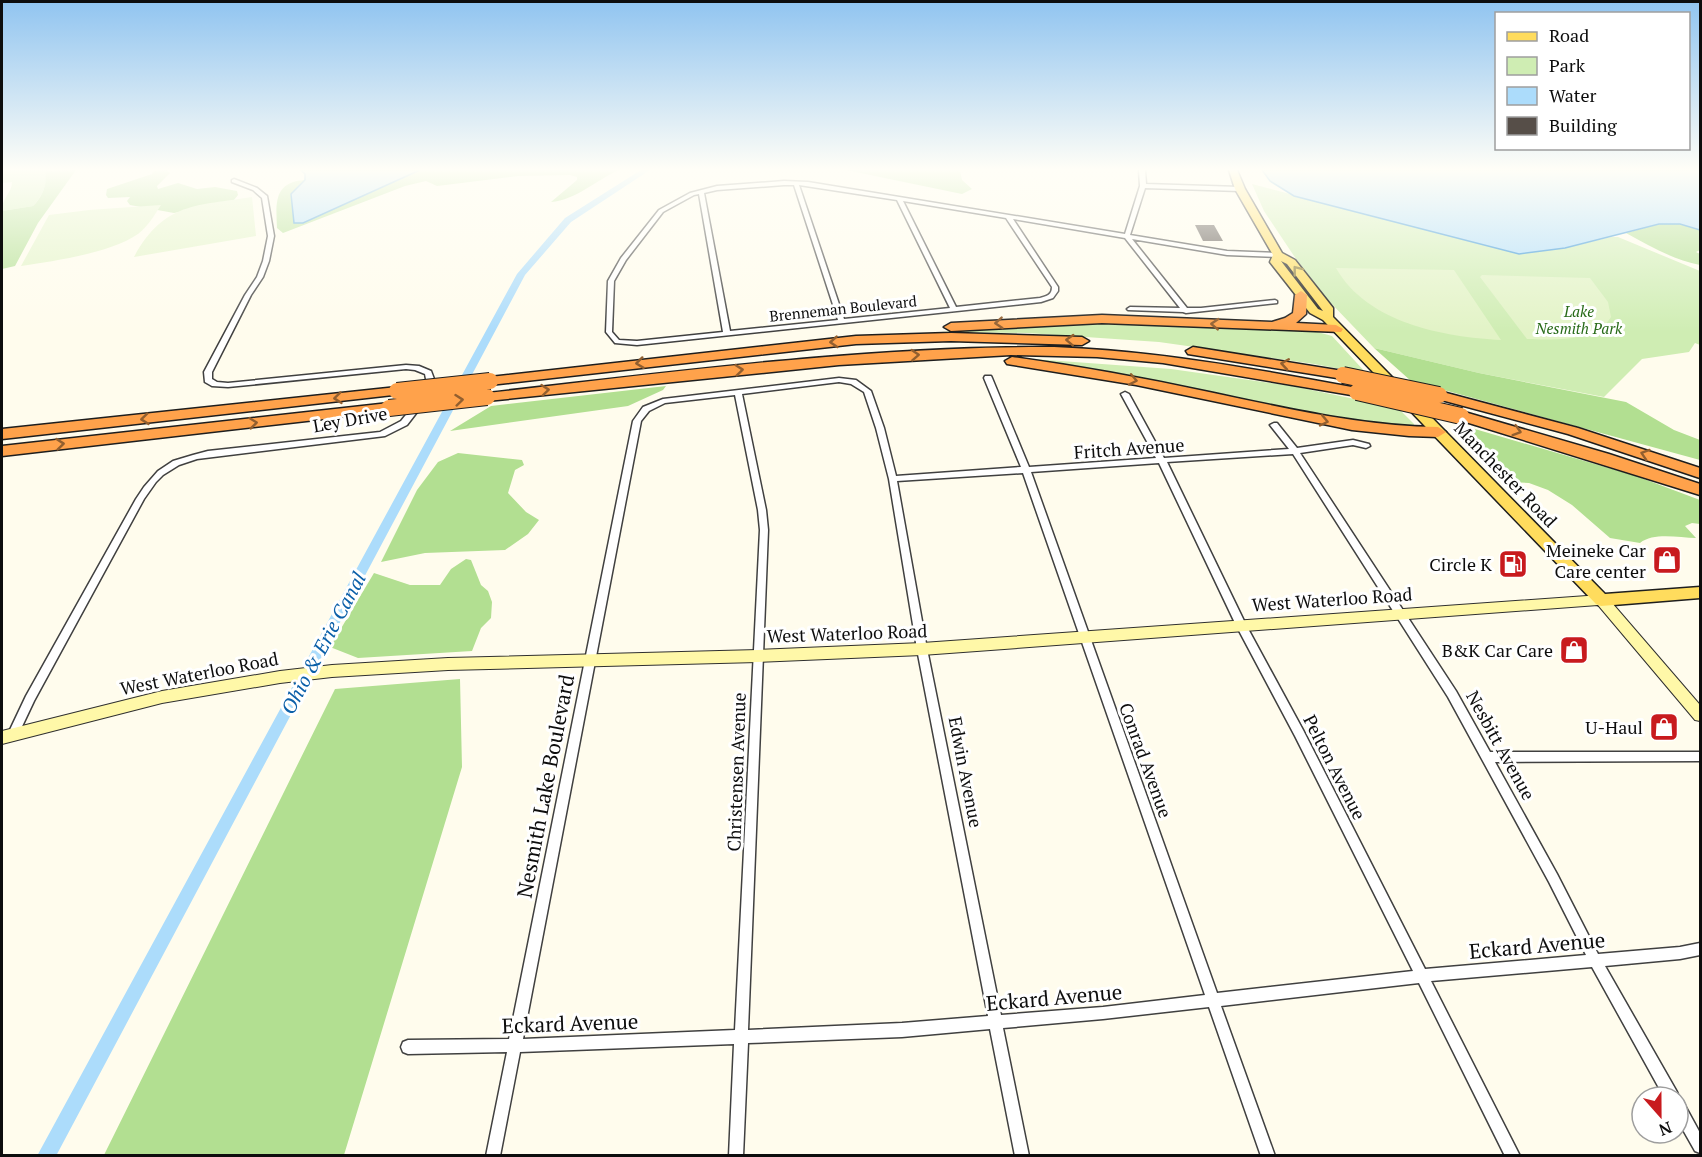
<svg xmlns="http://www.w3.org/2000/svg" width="1702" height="1157" font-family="'PT Serif',serif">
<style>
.green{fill:#cfedb3}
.forest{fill:#b2df91}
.pitch{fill:#e2f3c6}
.water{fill:#acdcfb;stroke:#2d90d8;stroke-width:1.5}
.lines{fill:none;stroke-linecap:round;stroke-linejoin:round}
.canal{fill:#acdcfb;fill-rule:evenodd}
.building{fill:#564e48}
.minor-casing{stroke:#404040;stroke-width:3}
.secondary-casing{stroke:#2f2f2f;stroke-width:2}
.primary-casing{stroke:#1e1e1e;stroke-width:3}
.motorway-casing{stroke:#1e1e1e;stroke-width:3}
.minor{fill:#fff;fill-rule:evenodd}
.secondary{fill:#fff8a8;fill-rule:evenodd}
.primary{fill:#ffdc5d;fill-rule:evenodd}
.motorway{fill:#ffa24b;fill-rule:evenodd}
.motorway-bridge-casing{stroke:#1e1e1e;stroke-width:18;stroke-linecap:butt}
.motorway-bridge{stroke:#ffa24b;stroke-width:16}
.oneway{stroke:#927f39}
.oneway2{stroke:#925f2f}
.labels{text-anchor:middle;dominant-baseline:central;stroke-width:6;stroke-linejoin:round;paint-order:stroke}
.far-street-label{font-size:15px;fill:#0d0d0d;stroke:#fff}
.far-park-label{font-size:15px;font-style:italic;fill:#276a18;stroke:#fff}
.street-label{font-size:18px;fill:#0d0d0d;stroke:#fff}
.poi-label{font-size:18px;fill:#0d0d0d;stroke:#fff;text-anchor:end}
.water-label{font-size:20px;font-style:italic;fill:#0c60a9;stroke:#fff}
.near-street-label{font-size:21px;fill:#0d0d0d;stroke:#fff}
</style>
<rect width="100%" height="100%" fill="#fffced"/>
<path class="green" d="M2 170H51L46 171C48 184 42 197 33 206L2 211C1 199 12 193 12 182L2 183Z
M1252 184 1519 254 1565 248 1611 237H1618L1700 271V345L1695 343 1689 352 1642 359 1604 397 1479 373 1374 348 1327 299 1294 256 1264 211Z
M1105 323 1314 331 1332 336 1367 374 1314 364 1159 342 1027 333 941 332 1035 324Z
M1033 359 1171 369 1292 386 1398 408 1414 424 1415 428 1347 422 1190 388Z"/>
<path class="forest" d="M76 170 38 223 15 266 2 269V211L33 206C42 197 48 184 45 171Z
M166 170 170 173 157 186 158 189 178 183 197 189 215 187 237 191 238 195 234 200 174 213 130 205 127 201 130 197 108 198 106 195 107 189 152 174 154 171Z
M420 170H619C596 180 576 200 551 202L577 180V177L570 175 518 176 437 186 426 181 405 186 283 233 277 228C276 204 273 182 305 180L303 223Z
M846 170H960L962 180 972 189 962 194Z
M1659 224H1680L1700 230V250L1696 252 1700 254V265C1674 260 1649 246 1626 233Z
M1374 348 1479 373 1626 402 1674 430 1700 440V460L1411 381Z
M666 386 663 390 628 406 450 431 491 406Z
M1468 427 1636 476 1700 500V524L1692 523 1685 526 1696 538C1679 538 1654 532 1640 543L1610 538 1572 505 1548 490 1529 483 1509 482 1454 431Z
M458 453 522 460 524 465 515 470 508 493 526 512 539 520 528 534 505 550 425 553 381 562 417 490 438 462Z
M466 559 471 560 481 585 488 591 492 602 491 618 481 628 472 651 358 658 330 647 374 573 410 585H440L451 569Z
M460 679 462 767 344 1155H104L335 689Z"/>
<path class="pitch" d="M252 197 256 236 134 257C164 202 196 206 252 197Z
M161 205C154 216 148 226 138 234 111 253 54 261 21 266L49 215 89 210Z
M1336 268 1454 270 1501 340C1444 337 1367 323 1336 268Z
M1482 275 1590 278 1608 302 1611 317C1596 342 1553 340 1527 339L1480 277Z"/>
<path class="water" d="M301 170H420L303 223H294L291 194 305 180V174Z
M1262 170H1700V230L1680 224H1659L1565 248 1519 254 1294 196 1270 181Z"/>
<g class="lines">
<path class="canal" d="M641 170H650L571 222 525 275 56 1156H37L517 274 565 218Z"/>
</g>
<path class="building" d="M1195 225H1214L1223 241H1203Z"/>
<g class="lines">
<g class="minor-casing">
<path id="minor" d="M1139 170H1145L1146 184 1240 187 1243 189 1240 191 1145 188 1130 235 1227 251 1278 253 1281 255 1278 257 1227 255 1132 239 1187 308H1201L1275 300 1277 301V303L1186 313 1183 312 1128 310 1127 309 1130 307 1180 308 1125 238 1013 219 1058 287V291L1053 298 1041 302 637 345 615 343 606 332 608 281 621 258 659 210 690 193 717 186 784 181 808 182 1125 234 1140 186ZM784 185H794L838 320 730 331 704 193 717 190ZM799 185 897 200 950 308 844 319ZM699 194 723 332 637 341 619 340 612 332 614 281 626 260 663 212 694 195ZM903 201 1006 218 1052 287C1052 295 1047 296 1040 298L956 307Z
M234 179 257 188 267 196 274 236 269 261 263 277 251 295 212 372V379L217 382 228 383 406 365 419 366 431 371 434 379 430 392H427L423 390 426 379 425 374 415 370 406 369 228 387 212 386 205 382 204 372 245 295 257 277 263 261 268 236 262 198 253 190 232 182V180Z
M985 376H991L992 378 1029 467 1156 458 1121 394 1125 392 1129 394 1164 458 1289 449 1270 425 1274 423H1277L1297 448 1353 440 1369 444 1370 446 1366 448 1353 445 1300 453 1456 691 1490 752H1700V761L1495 762 1557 874 1598 954 1680 947 1700 943V955L1680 959 1605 966 1677 1092 1679 1097 1678 1099V1097H1664L1592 967 1431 981 1520 1156H1505L1419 983 1221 1006 1275 1156H1261L1209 1007 1103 1019 1003 1028 1029 1156H1015L990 1029 902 1037 748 1043 743 1156H729L734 1044 520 1052 500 1156H486L507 1052 408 1054 403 1052 401 1047 403 1042 408 1040 509 1039 633 421 643 407 663 399 839 378 856 380 871 391 884 428 896 476 1021 467 984 378ZM839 382 851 384 864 392 876 428 889 479 917 649 988 1016 902 1023 748 1030 768 530 766 510 742 394ZM735 395 758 510 760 530 735 1030 523 1039 641 421 649 411 665 403ZM1293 454 1448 697 1549 882 1586 955 1425 969 1303 730 1246 625 1167 462ZM1159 463 1236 625 1295 736 1413 971 1217 993 1031 472ZM1023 473 1205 995 1103 1007 1001 1015 927 649 897 481Z
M417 401H420L424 403 407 425 385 436 197 459 179 465 163 475 156 482 144 499 34 701 17 737 13 738 9 737 8 734 26 696 136 499 144 487 158 471 173 461 193 455 208 451 380 432 401 421Z
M1678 1100 1683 1102 1700 1133V1153L1695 1151 1678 1121Z"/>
</g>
<g class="secondary-casing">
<path id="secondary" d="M1601 595 1606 596 1700 705V721L1695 720 1598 605 922 655 758 662 448 670 332 677 280 683 162 703 2 744V731L162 691 280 671 332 665 448 658 758 650 922 643Z"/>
</g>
<g class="primary-casing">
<path id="primary" d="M1229 170H1237L1245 189 1282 253 1295 260 1333 308V317L1605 594 1700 587V598L1601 606 1596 604 1323 320 1310 313 1270 262 1273 255 1235 189ZM1281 261 1287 264 1323 311 1318 309Z"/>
</g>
<g class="motorway-casing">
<path id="motorway" d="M1301 291 1307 295 1306 314 1296 323 1336 325 1343 329 1341 332 1102 323 951 331 944 327 951 323 1102 315 1272 322 1285 318 1293 313 1295 295Z
M951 333 1082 337 1089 341 1082 345 951 341 856 344 490 385 483 381 490 377 856 336Z
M1054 347C1157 351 1256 369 1357 388L1364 392 1357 396 1163 363 1097 357 1011 355 839 365 487 401 480 397 487 393C675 372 865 346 1054 347Z
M1193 347 1343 371 1350 375 1343 379 1188 354 1186 351Z
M1012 357C1078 366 1144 378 1209 392 1285 408 1360 426 1438 427L1446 432 1438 437 1409 436 1352 430 1136 385 1007 364 1005 361Z
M397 387 402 388 404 391 402 394 2 439V429Z
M1439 391 1578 428 1700 468V478L1568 434 1434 398 1432 395 1434 392Z
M389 403 396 408 394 411 2 456V446Z
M1461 411 1609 454 1700 484V495L1456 419 1453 416Z"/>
</g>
<use href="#minor" class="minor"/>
<use href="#secondary" class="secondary"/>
<use href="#primary" class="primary"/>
<use href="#motorway" class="motorway"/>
<g class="motorway-bridge-casing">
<path id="motorway-bridge" d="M1343 375 1439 395
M397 391 490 381
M1357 392 1461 416
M389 408 487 397"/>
</g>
<use href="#motorway-bridge" class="motorway-bridge"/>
</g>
<defs><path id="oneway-chevron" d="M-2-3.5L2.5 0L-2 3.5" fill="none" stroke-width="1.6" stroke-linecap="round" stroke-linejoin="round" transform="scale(1.5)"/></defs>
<use class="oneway" href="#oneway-chevron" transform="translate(1297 270) rotate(-128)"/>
<g class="oneway2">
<use href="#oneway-chevron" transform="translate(999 323) rotate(176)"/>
<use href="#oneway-chevron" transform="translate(1215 324) rotate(-177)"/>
<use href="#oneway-chevron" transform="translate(1070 340) rotate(-177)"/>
<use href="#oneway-chevron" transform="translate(834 342) rotate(176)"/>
<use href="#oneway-chevron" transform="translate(915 355) rotate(-3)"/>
<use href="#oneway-chevron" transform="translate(640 363) rotate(173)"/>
<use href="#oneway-chevron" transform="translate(1285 364) rotate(-171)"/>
<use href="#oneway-chevron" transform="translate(739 370) rotate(-6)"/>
<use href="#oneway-chevron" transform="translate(1133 380) rotate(11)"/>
<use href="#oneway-chevron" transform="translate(545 390) rotate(-6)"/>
<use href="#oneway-chevron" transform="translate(338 398) rotate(174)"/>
<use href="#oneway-chevron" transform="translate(459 400) rotate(-6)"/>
<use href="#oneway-chevron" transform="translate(145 419) rotate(174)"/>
<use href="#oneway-chevron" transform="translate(1324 421) rotate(12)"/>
<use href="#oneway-chevron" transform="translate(253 423) rotate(-6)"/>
<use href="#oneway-chevron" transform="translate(1517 431) rotate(16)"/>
<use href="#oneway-chevron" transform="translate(60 444) rotate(-6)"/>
<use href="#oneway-chevron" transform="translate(1645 454) rotate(-162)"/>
</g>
<linearGradient id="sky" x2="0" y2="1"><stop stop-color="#90c4f0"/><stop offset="0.51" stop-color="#fffef7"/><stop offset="1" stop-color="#fffef7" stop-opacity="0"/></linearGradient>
<rect width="1702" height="332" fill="url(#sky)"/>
<defs>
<g id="shop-square" transform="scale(1.5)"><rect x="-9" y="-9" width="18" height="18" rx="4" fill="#c81a1e" stroke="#fff"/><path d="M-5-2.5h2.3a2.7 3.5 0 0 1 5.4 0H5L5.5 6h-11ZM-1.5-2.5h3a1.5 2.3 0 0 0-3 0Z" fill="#fff"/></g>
<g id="fuel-square" transform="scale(1.5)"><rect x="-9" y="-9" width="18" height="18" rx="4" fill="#c81a1e" stroke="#fff"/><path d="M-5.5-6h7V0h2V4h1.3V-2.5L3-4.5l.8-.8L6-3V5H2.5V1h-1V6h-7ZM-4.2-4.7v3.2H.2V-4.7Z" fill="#fff"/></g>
</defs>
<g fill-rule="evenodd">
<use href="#shop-square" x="1667" y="560"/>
<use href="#fuel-square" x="1513" y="564"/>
<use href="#shop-square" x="1574" y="650"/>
<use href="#shop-square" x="1664" y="727"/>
</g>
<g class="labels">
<g class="far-street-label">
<text transform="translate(843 308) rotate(-6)">Brenneman Boulevard</text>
</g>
<g class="far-park-label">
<text x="1579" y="311">Lake<tspan x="1579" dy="17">Nesmith Park</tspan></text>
</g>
<g class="street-label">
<text transform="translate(350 419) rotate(-10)">Ley Drive</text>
<text transform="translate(1129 448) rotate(-4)">Fritch Avenue</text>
<text transform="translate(1506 474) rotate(46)">Manchester Road</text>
<text transform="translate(1332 599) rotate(-4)">West Waterloo Road</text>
<text transform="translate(847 633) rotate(-2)">West Waterloo Road</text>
<text transform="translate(199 673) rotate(-11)">West Waterloo Road</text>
<text transform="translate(1501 745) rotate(61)">Nesbitt Avenue</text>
<text transform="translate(1146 760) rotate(70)">Conrad Avenue</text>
<text transform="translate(1335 767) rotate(63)">Pelton Avenue</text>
<text transform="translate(736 772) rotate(-88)">Christensen Avenue</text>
<text transform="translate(966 772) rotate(79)">Edwin Avenue</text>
</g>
<g class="poi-label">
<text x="1646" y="550">Meineke Car<tspan x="1646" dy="21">Care center</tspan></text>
<text x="1492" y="564">Circle K</text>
<text x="1553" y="650">B&amp;K Car Care</text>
<text x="1643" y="727">U-Haul</text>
</g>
<g class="water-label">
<text transform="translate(323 643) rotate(-62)">Ohio &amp; Erie Canal</text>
</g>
<g class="near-street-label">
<text transform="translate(545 786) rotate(-79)">Nesmith Lake Boulevard</text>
<text transform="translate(1537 945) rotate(-5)">Eckard Avenue</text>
<text transform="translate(1054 997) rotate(-5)">Eckard Avenue</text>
<text transform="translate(570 1023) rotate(-2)">Eckard Avenue</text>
</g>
</g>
<rect width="1702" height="1157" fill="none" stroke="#0d0d0d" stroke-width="6"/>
<rect x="1495" y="12" width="195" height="138" fill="#ffffff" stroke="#9e9e9e" stroke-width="1.5"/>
<rect x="1507" y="32" width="30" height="9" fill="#ffdc5d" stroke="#9e9e9e" stroke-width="1.5"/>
<text x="1549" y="42" font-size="18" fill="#0d0d0d">Road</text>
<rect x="1507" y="57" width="30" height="18" fill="#cfedb3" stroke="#9e9e9e" stroke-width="1.5"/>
<text x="1549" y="72" font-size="18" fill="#0d0d0d">Park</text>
<rect x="1507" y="87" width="30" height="18" fill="#acdcfb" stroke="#9e9e9e" stroke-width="1.5"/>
<text x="1549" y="102" font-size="18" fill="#0d0d0d">Water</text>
<rect x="1507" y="117" width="30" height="18" fill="#564e48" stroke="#9e9e9e" stroke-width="1.5"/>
<text x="1549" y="132" font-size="18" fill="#0d0d0d">Building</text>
<g transform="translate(1660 1115) rotate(159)"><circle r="28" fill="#ffffff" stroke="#9e9e9e" stroke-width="1.5"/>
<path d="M0-4.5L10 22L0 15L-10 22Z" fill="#c81a1e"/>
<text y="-9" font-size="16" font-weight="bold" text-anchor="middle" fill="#0d0d0d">N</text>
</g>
</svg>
